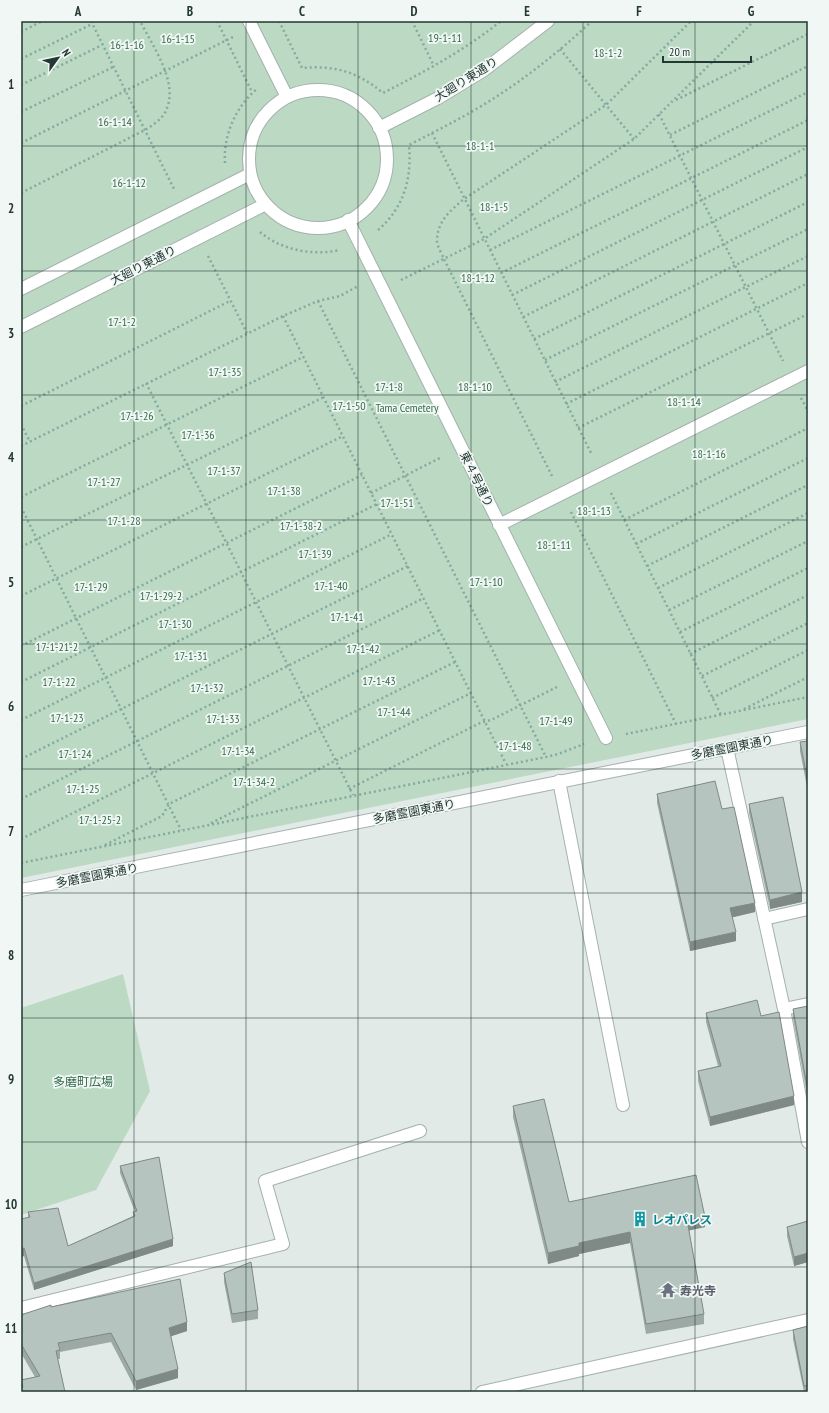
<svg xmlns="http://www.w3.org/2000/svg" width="829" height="1413" font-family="'PT Sans Narrow','Noto Sans JP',sans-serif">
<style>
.green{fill:#bcd9c4}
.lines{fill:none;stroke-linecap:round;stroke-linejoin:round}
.service-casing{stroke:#a4b1ad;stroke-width:14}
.minor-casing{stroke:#a4b1ad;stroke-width:14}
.path{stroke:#84aa9f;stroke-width:2.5;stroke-dasharray:2 3;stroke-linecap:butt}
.service{stroke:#fff;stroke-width:12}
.minor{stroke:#fff;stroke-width:12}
.wall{fill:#9da9a4}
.shaded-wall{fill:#7f8986}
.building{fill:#b6c4bf;stroke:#7f8986}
.grid{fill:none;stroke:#233833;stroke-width:1;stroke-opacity:0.55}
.labels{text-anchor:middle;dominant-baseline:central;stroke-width:3.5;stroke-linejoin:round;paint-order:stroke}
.park-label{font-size:12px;fill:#326b4a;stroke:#f1f7f4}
.street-label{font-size:12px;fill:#233833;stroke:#f1f7f4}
.culture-label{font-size:12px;font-weight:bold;fill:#0d838f;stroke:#f1f7f4;text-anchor:start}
.worship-label{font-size:12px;font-weight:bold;fill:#5b616d;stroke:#f1f7f4;text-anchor:start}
.neatline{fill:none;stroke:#233833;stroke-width:1.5}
.grid-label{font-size:13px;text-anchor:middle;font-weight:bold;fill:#233833}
</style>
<rect width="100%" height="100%" fill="#e1eae6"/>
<path class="green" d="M21 21H808V719L21 878Z
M123 974 150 1091 96 1190 21 1215V1008Z"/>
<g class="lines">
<g class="service-casing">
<path id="service" d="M249 21 287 97
M249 159a69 69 0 1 1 138 0a69 69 0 1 1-138 0Z
M379 128 438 98 484 70 548 21
M348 220 606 738
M21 289 250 174
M21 327 266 204
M499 525 808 371
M559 781 623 1105"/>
</g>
<g class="minor-casing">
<path id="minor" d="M727 748 784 1009 808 1142
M21 890 808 732
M764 919 808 909
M784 1009 808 1004
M21 1308 283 1244 265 1181 420 1131
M482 1392 808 1320"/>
</g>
<path class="path" d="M91 21 174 189
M217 21 252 92
M279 21 302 68C335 65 358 72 383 93 424 72 465 50 501 21
M412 21 434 66
M21 32 42 21
M560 49 634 139
M21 59 92 24
M21 85 102 45
M676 100 808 34
M21 112 113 67
M659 114 783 361
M432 133 592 455
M670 135 808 66
M21 143 233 37
M225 163C223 135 236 106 258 88
M21 193 145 130C153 125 164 118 167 108 178 81 152 45 140 21
M378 230C404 208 412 178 409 145 436 131 462 118 488 102 525 79 560 51 592 21
M260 232C281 250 312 256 340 250
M490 250 808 92
M208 256 247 333
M501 273 808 120
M401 280 484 239 634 139 754 21
M512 295 808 147
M318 301 546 757
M283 316 506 764
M523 317 808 174
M534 339 808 202
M545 360 808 229
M555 382 808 256
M146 383 353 795
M801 398 808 411
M566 404 808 283
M21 406 230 301
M21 424 30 442
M578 428 808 314
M21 446 283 316 318 301 340 296 358 286
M552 476 444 259C442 254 437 246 437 241 437 221 451 210 464 199L606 105 691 21
M371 493 442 457
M611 493 721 715
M21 497 303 357
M21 507 181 830
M571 512 676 724
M624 520 808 428
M636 544 808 458
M21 547 324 397
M647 566 808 485
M658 588 808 513
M21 596 343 436
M669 610 808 541
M680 632 808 568
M21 646 362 475
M690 654 808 595
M702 676 808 623
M21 682 377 504
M712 698 808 650
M744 709 808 677
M21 720 392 534
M626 734 808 697
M21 759 408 566
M349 789 480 723 491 720 557 687
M21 799 424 598
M211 823 471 693
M21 839 440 630
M105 845 162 816 169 804 455 662
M21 863 546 757 558 754 584 744"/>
<use href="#service" class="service"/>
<use href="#minor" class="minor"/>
</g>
<path class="wall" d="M808 741V786L807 787 800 751V742Z
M657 794 722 809 755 912 732 917 736 941 690 951 657 803Z
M749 804 802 902 770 909 749 813Z
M808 1006V1100L793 1018V1009Z
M706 1013 761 1016 794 1105 710 1126 698 1081V1071L718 1066 706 1022Z
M513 1106 569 1202 705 1227 689 1230 704 1314V1324L646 1334 630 1243 579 1254V1256L548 1264 513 1117Z
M120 1166 173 1246 34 1290 24 1256 21 1257 28 1218V1212L68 1246 133 1216V1212H135L120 1173Z
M808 1221V1262L794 1266 787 1236V1227Z
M224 1273 258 1310V1319L232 1323 224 1282Z
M51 1307 187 1331 171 1336 178 1378 136 1390 111 1342 60 1352V1359H58L21 1392V1380L35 1377 21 1353V1315Z
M808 1326V1392H804L793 1339V1330Z"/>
<path class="shaded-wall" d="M802 892V902L770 909V900Z
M755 903V912L730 918V908Z
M736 932V941L690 951V942Z
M794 1096V1105L710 1126V1117Z
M705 1217V1227L687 1231V1220Z
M630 1232V1243L579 1254V1256L548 1264V1253L579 1243Z
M173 1239V1246L34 1290V1283Z
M24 1248V1256L21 1257V1249Z
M808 1253V1262L794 1266V1257Z
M187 1322V1331L169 1337V1328Z
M178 1369V1378L136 1390V1381Z"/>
<path class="building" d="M808 741V777H807L800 742Z
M715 781 722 809 734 807 755 903 730 908 736 932 690 942 657 794Z
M783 797 802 892 770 900 749 804Z
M757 1000 761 1016 779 1012 794 1096 710 1117 698 1071 721 1066 706 1013Z
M808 1006V1091L793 1009Z
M544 1099 569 1202 696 1175 705 1217 687 1220 704 1314 646 1324 630 1232 579 1243V1246L548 1253 513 1106Z
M159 1157 173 1239 34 1283 24 1248 21 1249V1219L30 1217 28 1212 58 1208 68 1246 135 1216 133 1212 137 1211 120 1166Z
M808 1221V1253L794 1257 787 1227Z
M251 1262 258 1310 232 1314 224 1273Z
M180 1279 187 1322 169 1328 178 1369 136 1381 111 1333 58 1343 60 1350 56 1351 65 1392H21V1388L23 1387 21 1380 40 1376 21 1344V1315L51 1305V1307Z
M808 1326V1385L804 1386 793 1330Z"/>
<path class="grid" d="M134 21V1392M246 21V1392M358 21V1392M471 21V1392M583 21V1392M695 21V1392M21 146H808M21 271H808M21 395H808M21 520H808M21 644H808M21 769H808M21 893H808M21 1018H808M21 1142H808M21 1267H808"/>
<defs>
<g id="building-bare" transform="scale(1.2)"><path d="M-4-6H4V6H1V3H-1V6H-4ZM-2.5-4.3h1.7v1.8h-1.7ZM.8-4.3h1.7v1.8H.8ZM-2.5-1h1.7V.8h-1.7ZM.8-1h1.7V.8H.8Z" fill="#0f9aa8" stroke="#f1f7f4" stroke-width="2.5" paint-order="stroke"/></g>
<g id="temple-bare" transform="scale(1.2)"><path d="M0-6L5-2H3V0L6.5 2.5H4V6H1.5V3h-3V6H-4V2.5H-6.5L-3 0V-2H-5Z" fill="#6b7280" stroke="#f1f7f4" stroke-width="2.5" paint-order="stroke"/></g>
</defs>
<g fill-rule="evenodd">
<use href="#building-bare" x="640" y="1219"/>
<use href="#temple-bare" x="668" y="1290"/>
</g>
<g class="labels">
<g class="park-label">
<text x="445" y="37">19-1-11</text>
<text x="178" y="38">16-1-15</text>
<text x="127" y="44">16-1-16</text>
<text x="608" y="52">18-1-2</text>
<text x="115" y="121">16-1-14</text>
<text x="480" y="145">18-1-1</text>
<text x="129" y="182">16-1-12</text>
<text x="494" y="206">18-1-5</text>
<text x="478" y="277">18-1-12</text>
<text x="122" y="321">17-1-2</text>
<text x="225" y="371">17-1-35</text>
<text x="389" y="386">17-1-8</text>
<text x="475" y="386">18-1-10</text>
<text x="684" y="401">18-1-14</text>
<text x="349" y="405">17-1-50</text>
<text x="407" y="407">Tama Cemetery</text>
<text x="137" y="415">17-1-26</text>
<text x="198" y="434">17-1-36</text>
<text x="709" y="453">18-1-16</text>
<text x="224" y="470">17-1-37</text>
<text x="104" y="481">17-1-27</text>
<text x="284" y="490">17-1-38</text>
<text x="397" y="502">17-1-51</text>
<text x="594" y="510">18-1-13</text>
<text x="124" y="520">17-1-28</text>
<text x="301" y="525">17-1-38-2</text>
<text x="554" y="544">18-1-11</text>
<text x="315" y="553">17-1-39</text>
<text x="486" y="581">17-1-10</text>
<text x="331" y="585">17-1-40</text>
<text x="91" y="586">17-1-29</text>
<text x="161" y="595">17-1-29-2</text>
<text x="347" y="616">17-1-41</text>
<text x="175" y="623">17-1-30</text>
<text x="57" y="646">17-1-21-2</text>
<text x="363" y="648">17-1-42</text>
<text x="191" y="655">17-1-31</text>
<text x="379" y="680">17-1-43</text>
<text x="59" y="681">17-1-22</text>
<text x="207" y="687">17-1-32</text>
<text x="394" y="711">17-1-44</text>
<text x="67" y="717">17-1-23</text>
<text x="223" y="718">17-1-33</text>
<text x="556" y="720">17-1-49</text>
<text x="515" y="745">17-1-48</text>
<text x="238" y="750">17-1-34</text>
<text x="75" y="753">17-1-24</text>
<text x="254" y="781">17-1-34-2</text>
<text x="83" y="788">17-1-25</text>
<text x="100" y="819">17-1-25-2</text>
<text x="83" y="1081">多磨町広場</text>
</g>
<g class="street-label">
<text transform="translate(466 79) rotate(-32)">大廻り東通り</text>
<text transform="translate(143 265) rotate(-27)">大廻り東通り</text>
<text transform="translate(477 479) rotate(64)">東４号通り</text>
<text transform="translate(732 747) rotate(-11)">多磨霊園東通り</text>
<text transform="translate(414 811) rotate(-11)">多磨霊園東通り</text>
<text transform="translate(97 875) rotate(-11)">多磨霊園東通り</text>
</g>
<g class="culture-label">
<text x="652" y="1219">レオパレス</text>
</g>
<g class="worship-label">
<text x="680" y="1290">寿光寺</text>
</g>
</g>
<rect width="829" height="1413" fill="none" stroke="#f1f7f4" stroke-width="44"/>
<g transform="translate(58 58) rotate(57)" stroke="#f1f7f4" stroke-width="3" paint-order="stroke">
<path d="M0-3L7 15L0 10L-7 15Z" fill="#233833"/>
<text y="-6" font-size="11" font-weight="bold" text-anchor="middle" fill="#233833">N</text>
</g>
<path d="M663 56v6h88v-6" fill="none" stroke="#233833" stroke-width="2"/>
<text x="669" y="56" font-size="12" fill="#233833" stroke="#f1f7f4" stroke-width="3" paint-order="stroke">20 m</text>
<rect x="22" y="22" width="785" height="1369" class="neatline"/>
<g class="grid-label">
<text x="78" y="16">A</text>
<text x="190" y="16">B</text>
<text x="302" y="16">C</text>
<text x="414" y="16">D</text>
<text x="527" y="16">E</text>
<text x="639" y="16">F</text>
<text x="751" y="16">G</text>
<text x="11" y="89">1</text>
<text x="11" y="213">2</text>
<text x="11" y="338">3</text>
<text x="11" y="462">4</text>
<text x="11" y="587">5</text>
<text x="11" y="711">6</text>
<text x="11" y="836">7</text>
<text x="11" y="960">8</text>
<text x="11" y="1084">9</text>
<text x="11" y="1209">10</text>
<text x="11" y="1333">11</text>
</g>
</svg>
